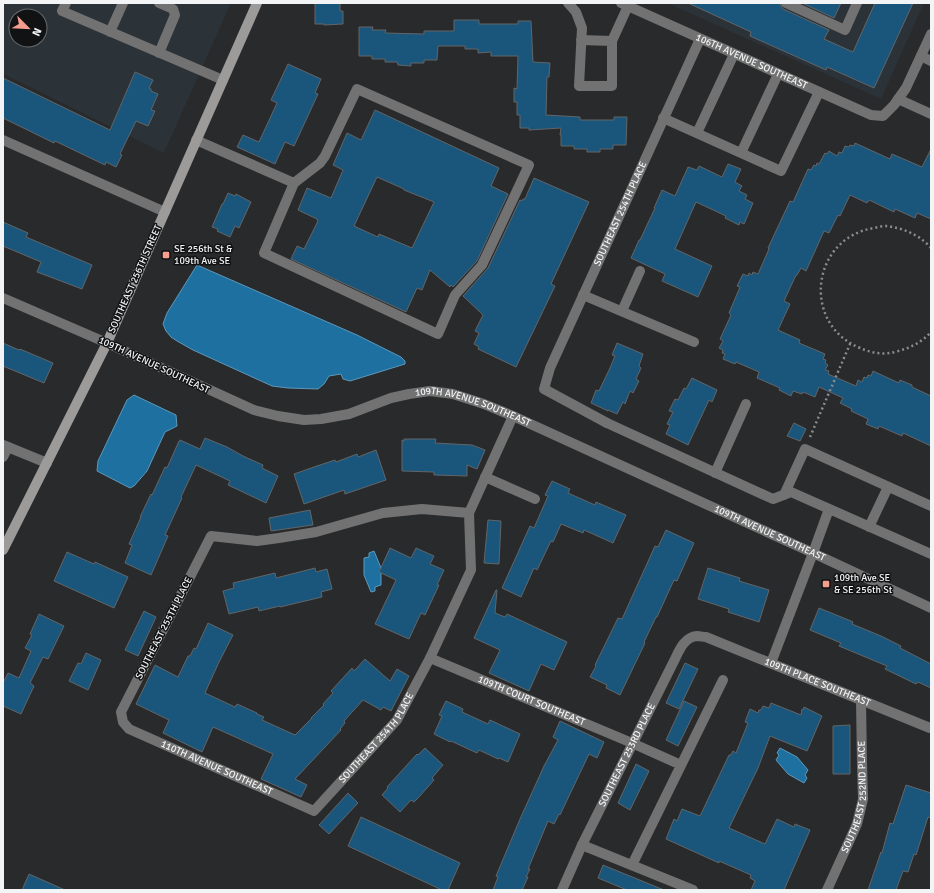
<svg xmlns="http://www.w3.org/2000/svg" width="934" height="893" font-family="Signika,sans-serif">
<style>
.built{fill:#2b3238;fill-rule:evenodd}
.water{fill:#1e70a1;stroke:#5e98ba}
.building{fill:#1a567c;stroke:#626567;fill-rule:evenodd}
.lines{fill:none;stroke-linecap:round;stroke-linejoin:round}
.path{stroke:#8b8c8d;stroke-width:2.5;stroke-dasharray:2 3;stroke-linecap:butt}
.service{stroke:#737272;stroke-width:10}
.minor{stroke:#737272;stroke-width:10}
.tertiary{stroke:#737272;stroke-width:10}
.secondary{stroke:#9d9b9a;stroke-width:10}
.poi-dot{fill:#f59d8f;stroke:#111213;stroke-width:1.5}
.labels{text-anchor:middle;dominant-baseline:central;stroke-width:3;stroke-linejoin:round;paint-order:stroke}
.street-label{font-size:10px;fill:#f3f4f5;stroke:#111213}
.poi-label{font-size:10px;fill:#f3f4f5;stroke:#111213;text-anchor:start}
</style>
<rect width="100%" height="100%" fill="#282a2b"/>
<path class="built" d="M3 3H231L164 153 3 74ZM16 16H40V40H16Z
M667 3H924L881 99Z"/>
<path class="water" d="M197 265 357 335 401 357 405 361V364L350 381 343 379 341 374 329 376 324 384 318 389 288 388 272 386 193 350 177 341 171 337 166 331 163 324 167 313Z
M134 395 176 415 177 426 165 432 147 471 134 486 130 488 97 471 98 461 127 400Z
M374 551 381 568V585L375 587V591L371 592 364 575V558L369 557V553Z
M780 748 797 757 808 770 805 775 807 778 804 783 788 774 776 760 779 755 777 753Z"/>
<path class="building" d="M315 3H340V11H343V24L324 25V24H315Z
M688 3H780L781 6 783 9 829 30 824 39 853 52 875 3H913L874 88 827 67 826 70 750 36 751 32Z
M802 3H841L834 18Z
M454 20H479V24H518V21H531L533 62 550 63 549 77H547L546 115 580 117V120H614V117H627L626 145H613V149H600V152H587V149H574V146H561V135H560L561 128 529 130V128H520V115H517V102H514V88L517 89 518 56H491V52L478 53V49H465V46H438L437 60H424V63H411V66L398 65 397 62H385V59H372V56H359V27H373L372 30H386L385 33 424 34V31H454Z
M288 64 321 79 315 93 318 94 294 146 285 142 275 164 237 147 243 135 259 142 277 103 271 100Z
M135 72 153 80 149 88 151 89V91L158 94 151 110 155 111 148 126 136 121 120 154 122 155 116 167 106 162 105 165 55 141 54 143 3 118V78L110 130Z
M375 110 499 168 491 186 508 194 477 261 453 287 451 285 450 287 430 270 422 290 417 288 406 312 291 259 297 246 304 249 318 221 317 220V219L298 210 307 188 331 198 343 170 333 165 347 133 361 140ZM377 177 404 189V190L434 202 412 248 379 234 378 237 354 226Z
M855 143 890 159 892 154 922 167 931 149V219L917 213 915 218 895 209 894 212 869 200 867 203 850 195 840 216 838 215 829 233 824 231 806 271 801 268 797 275H796L784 301 790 304 778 330 800 340 799 343 825 354 823 359 826 360 825 363 828 365 825 370 829 371 828 374 856 386 858 380 862 382 864 377 867 378 868 375 871 376 873 371 899 383 900 380 912 385V387L931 396V446L903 433 902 436 879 426 878 429 866 424 868 419 851 411 852 409 840 403 843 398 819 387 815 397 803 392 802 394 793 391 791 396 779 390 780 388 757 378 759 372 736 362 735 364 723 359 725 354 722 353 723 350 719 348 723 341 720 339 731 315 729 313 740 287 737 286 743 274 748 276 749 273 752 275 753 272 758 274 769 249 768 248 790 201 793 202 808 169 811 170 814 165 816 166 817 163 819 164 825 153 827 154 829 151 837 156 839 152 842 153 845 146 849 147 850 145 854 146Z
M728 164 741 169 735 182 742 186 739 191 747 195 745 199 753 203 744 224 740 222 739 225 725 218 726 216 696 202 675 249 712 266 698 297 662 281 665 274 631 258 639 240H640L655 208H654L662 190 675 196 688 167 697 170 699 166 722 177Z
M534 178 589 202 551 284 555 286 516 367 478 349 479 347 474 344 479 333 475 331 483 315 463 296 488 268 520 200 522 201 523 199H525Z
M228 193 235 196 236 194 251 202 239 228 235 226 230 237 217 231 218 229 212 227 222 204H223Z
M3 222 28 233 26 237 92 265 82 289 37 272 41 262 3 246Z
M3 343 19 350 20 349 53 363 44 383 3 366Z
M617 343 643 354 639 366 641 368 636 379 639 381 633 393 630 391 625 404 623 402 617 414 608 410V411L591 403 596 390 599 391 610 368 615 356 612 355Z
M692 378 717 390 712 402 709 400 688 445 666 434 670 425 667 424 673 412 669 411 675 399 678 400 684 388 686 389Z
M794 423 806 429 800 441 787 436Z
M205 438 227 447 243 456 263 465 262 468 278 476 266 503 228 485 230 481 196 465 181 497 182 498 165 535 168 536 151 575 125 563 132 545 129 544 141 517H140L151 494 152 495 165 467 167 468 179 441H180V440L200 449Z
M404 439H436L435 443 472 445 485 450 477 469 467 465V476L434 475V472L402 471V440L404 441Z
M376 450 386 480 345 494 344 490 304 504 294 474 317 466 335 460 336 462 357 454 358 457Z
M552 481 570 489 568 493 595 505 596 502 626 515 613 543 584 530 583 533 561 524 553 542 551 541 538 568 537 570 534 568 521 597 502 588 530 526 534 528 548 496 545 495Z
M310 510 313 525 271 531 269 518Z
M488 520 501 521 499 564 484 563Z
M666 530 694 543 677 581 674 580 657 617H656L644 642 645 643 620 695 606 688 607 685 590 677 596 666 595 665 618 618 622 619 655 546 658 547Z
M390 548 411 558 416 548 434 556 430 564 444 570 437 585H439L425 615 421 613 409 639 375 624 396 580 379 572Z
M67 552 94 564 95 562 128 577 114 608 54 581Z
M315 568 316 572 327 569 332 589 321 592 322 597 280 607V606L259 611 258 607 229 614 223 591 234 588 233 583 275 573 276 578Z
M708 568 740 578 739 581 769 590 759 622 728 612 729 609 698 599Z
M496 590H497L495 613 505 617 507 614 567 642 554 670 541 664 529 691 489 673 500 650 474 638Z
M819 608 851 621 853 622 852 624 881 636 901 646 900 648 931 664V688L918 682 916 684 885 669 887 666 839 646 841 643 810 630Z
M144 611 156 617 138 656 125 650Z
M39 614 64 626 48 659 43 657 30 683 34 686 21 714 3 706V683L8 673 19 678 31 651 25 648 32 635 30 634Z
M208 623 233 635 219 662 205 693 235 707 237 704 257 713V714L264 717 262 720 295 735 312 718H311L324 705 323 704 333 693 331 691 352 668 354 671 365 659 390 681 397 669 409 676 391 711 383 707 381 710 363 700 344 721 345 723 340 729 341 730 295 779 307 785 301 797 261 779 273 754 213 727 202 752 163 733 169 720 136 704 155 665 178 677 188 656H190L194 648 196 649Z
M86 653 101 660 88 690 69 681 78 663 81 664Z
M685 663 698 669 679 709 666 703Z
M446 701 463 709 462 712 488 724 490 720 520 734 508 762 499 758 498 759 479 750 477 753 451 741 450 742 434 734 442 716 439 715Z
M684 701 697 707 678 746 666 740Z
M771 703 801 715 802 709 803 710 804 707 822 716 807 751 770 736 758 768 729 828 765 844 777 819 794 827 795 824 810 830 784 890H751L755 881 750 878 751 875 719 861V863L666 839 674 819 677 821 682 809 700 816 729 755H731L733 751 736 753 748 723 745 722 750 709 758 713 759 710H761L763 706 769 708Z
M560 721 604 742 597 758 589 754 560 815 559 814 554 824 548 821 528 869H530L526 877H528L522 890H493L498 877 496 876 520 819 544 766 558 740 553 737Z
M850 725V774H833V726Z
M425 748 443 765 432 778 434 780 419 797 414 802 411 800 400 812 382 795 388 788 387 787 417 754 418 755Z
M636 764 649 771 630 810 618 803Z
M906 785 931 793V818L928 817 916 855 914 854 908 872 903 871 896 890H868L881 852 882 853 890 823 893 824Z
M348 793 358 803 329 834 319 825Z
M361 817 460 863 448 890H442L348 846Z
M603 865 664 890H627L598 878Z
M29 874 65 890H22Z"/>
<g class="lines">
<path class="path" d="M931 248C920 235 903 228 886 226 882 226 878 227 874 228 811 238 801 324 860 348 871 353 883 355 895 352 910 348 921 343 931 332
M810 437 850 344"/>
<path class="service" d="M66 3 62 11 223 80
M159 3 173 9 175 15 159 53
M568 3 576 12 582 28 579 86H612V41L581 40
M786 3 845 30 857 3
M110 32 123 3
M612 41 628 6
M921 56 931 61
M898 99 931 114
M663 118 781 171 819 92
M697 133 734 54
M3 140 165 212
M196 140 294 183 320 163 325 156 357 89 529 165 482 265 455 295 438 334 264 253 294 183
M741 153 778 74
M583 295 694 342
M622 311 640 271
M607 423 773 499 791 492 931 554
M3 457 8 447
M715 473 746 404
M485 477 535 499
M784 495 805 449 931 506
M869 527 888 487
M813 553 829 509
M632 743 681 765
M632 865 723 680"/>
<g class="minor">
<path id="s1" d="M621 3 871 115 883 116 894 105 906 88 931 34"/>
<path d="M3 298 107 343"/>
<path id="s2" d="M607 423 544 389 550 368 700 39"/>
<path d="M3 445 47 463"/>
<path id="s3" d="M469 513 422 509 383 513 316 532 279 538 257 541 211 536 121 712 123 722 129 729 314 811 397 720 430 658 471 570 469 513 513 416"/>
<path id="s4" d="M430 658 632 743"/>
<path d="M771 663 813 553"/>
<path d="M582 845 693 890"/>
<path id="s5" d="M562 890 582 845 674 661C679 651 684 637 697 636 699 636 703 637 706 637L930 728"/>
<path id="s6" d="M827 890 857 824 863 799 862 764 861 700"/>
</g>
<path class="tertiary" id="s7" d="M107 343 254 410 278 416 304 420 321 419 349 414 391 398 409 394 430 391 453 394 484 404 513 416 813 553 931 608"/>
<path class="secondary" d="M3 550 107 343 257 3"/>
</g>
<g class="poi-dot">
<rect x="162" y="251" width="8" height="8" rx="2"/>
<rect x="822" y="580" width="8" height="8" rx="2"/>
</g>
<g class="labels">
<g class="street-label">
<text stroke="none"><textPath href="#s1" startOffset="143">106TH AVENUE SOUTHEAST</textPath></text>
<text stroke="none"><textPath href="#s2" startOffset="263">SOUTHEAST 254TH PLACE</textPath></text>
<text transform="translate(135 279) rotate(-66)">SOUTHEAST 256TH STREET</text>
<text transform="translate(154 365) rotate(25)">109TH AVENUE SOUTHEAST</text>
<text stroke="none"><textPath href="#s7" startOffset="388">109TH AVENUE SOUTHEAST</textPath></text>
<text stroke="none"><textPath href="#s7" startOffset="712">109TH AVENUE SOUTHEAST</textPath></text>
<text transform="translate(164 628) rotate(-63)">SOUTHEAST 255TH PLACE</text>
<text stroke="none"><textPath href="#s5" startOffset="420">109TH PLACE SOUTHEAST</textPath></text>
<text stroke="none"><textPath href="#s4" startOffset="110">109TH COURT SOUTHEAST</textPath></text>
<text stroke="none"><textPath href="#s3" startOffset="778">SOUTHEAST 254TH PLACE</textPath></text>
<text stroke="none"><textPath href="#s5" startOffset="150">SOUTHEAST 253RD PLACE</textPath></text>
<text stroke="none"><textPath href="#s3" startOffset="575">110TH AVENUE SOUTHEAST</textPath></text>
<text stroke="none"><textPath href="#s6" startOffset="99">SOUTHEAST 252ND PLACE</textPath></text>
</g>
<g class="poi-label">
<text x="174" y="249">SE 256th St &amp;<tspan x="174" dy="12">109th Ave SE</tspan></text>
<text x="834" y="578">109th Ave SE<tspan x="834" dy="12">&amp; SE 256th St</tspan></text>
</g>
</g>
<rect width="934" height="893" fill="none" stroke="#f3f4f5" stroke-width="8"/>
<g transform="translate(28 28) rotate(114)"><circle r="19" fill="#111213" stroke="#6b6c6d"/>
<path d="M0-3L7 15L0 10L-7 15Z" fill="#f59d8f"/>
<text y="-6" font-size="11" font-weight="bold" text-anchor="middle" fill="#f3f4f5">N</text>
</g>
</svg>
